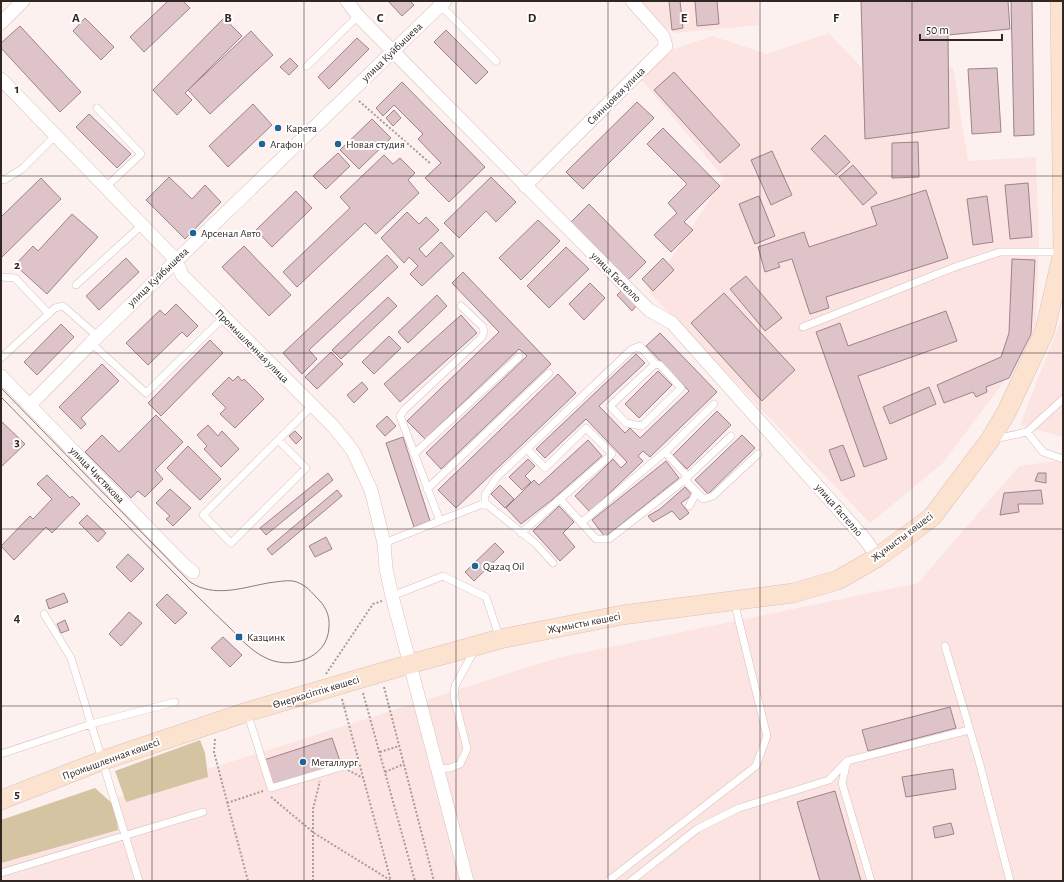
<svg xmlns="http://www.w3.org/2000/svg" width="1064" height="882" font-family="'Alegreya Sans',sans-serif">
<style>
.built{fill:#fbe4e1}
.forest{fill:#d4c4a1}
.building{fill:#dec3c9;stroke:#9d848a}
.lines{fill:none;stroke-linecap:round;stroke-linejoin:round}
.service-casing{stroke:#dabfba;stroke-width:8}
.minor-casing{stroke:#dabfba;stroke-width:14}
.secondary-casing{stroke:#dabfba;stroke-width:20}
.path{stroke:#a79c9a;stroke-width:2;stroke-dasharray:2 2;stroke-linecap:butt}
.service{stroke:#fff;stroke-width:7}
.minor{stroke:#fff;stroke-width:13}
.secondary{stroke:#fce3d0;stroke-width:19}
.tram{stroke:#897e7c;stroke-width:1}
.grid{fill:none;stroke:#302624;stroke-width:1;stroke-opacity:0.55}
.poi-dot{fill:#216398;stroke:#fff;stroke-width:1.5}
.labels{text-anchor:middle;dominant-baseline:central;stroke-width:4;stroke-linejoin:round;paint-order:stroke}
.street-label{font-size:11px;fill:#302624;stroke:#fff}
.poi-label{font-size:11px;fill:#302624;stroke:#fff;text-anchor:start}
.grid-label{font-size:13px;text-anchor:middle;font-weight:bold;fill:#302624;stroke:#fff;stroke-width:4;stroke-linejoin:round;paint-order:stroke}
</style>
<rect width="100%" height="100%" fill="#fdf1ef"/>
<path class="built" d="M638 1H758L759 25 676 33 658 23Z
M829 33 872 79 953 67 968 161 1036 157 1039 244 1036 324 1009 375 942 464 870 523 649 292 724 178 640 78 663 53 712 36 767 54Z
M1063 315V437L1020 425Z
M1063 460V881H1V835L557 658 918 583 1019 466Z"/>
<path class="forest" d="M200 740 205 753 208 777 126 802 115 771Z
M95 788 115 806 118 830 1 863V820Z"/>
<path class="building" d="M168 1H183L190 8 144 52 130 37Z
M388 1H410L414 5 402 16Z
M669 1H680L683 28 672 30Z
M695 1H717L719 24 697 26Z
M861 1H1008L1010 29 948 35 949 128 865 139Z
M1011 1H1032L1034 135 1014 136Z
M85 18 114 47 101 60 73 31Z
M224 18 242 36 185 93 192 100 177 115 153 90Z
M20 26 81 92 60 112 1 48V43Z
M446 30 488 72 476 84 434 42Z
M251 31 273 55 210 114 188 90Z
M357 38 369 49 329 89 318 77Z
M290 58 298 66 289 75 280 67Z
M997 68 1001 132 972 134 968 69Z
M674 72 740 145 720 163 654 90Z
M402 82 485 167 449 202 425 178 441 163 418 139 423 134 394 105 383 116 376 108Z
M637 102 654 118 583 189 566 172Z
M253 104 272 125 228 167 209 146Z
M394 110 401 118 393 126 386 118Z
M89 114 131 154 117 168 76 127Z
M372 119 391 138 359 169 340 150Z
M663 128 720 186 684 222 693 230 671 252 654 235 677 213 668 203 687 184 647 144Z
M825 135 850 162 836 175 811 149Z
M918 142 919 177 892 178V143Z
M772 151 792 195 771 205 751 160Z
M338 153 350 166 326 189 313 176Z
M384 155 393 164 400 158 415 173 408 180 419 193 376 234 365 223 297 287 283 272 350 208 340 197Z
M853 165 877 193 863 205 839 177Z
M169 177 192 199 205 185 221 202 185 239 146 200Z
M491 177 516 202 496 222 486 211 459 238 444 223Z
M41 178 61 199 1 258V217Z
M1028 183 1032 237 1010 239 1005 185Z
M926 190 948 258 826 297 829 308 810 314 792 259 778 263 780 267 765 272 758 247 804 232 809 247 877 225 871 207Z
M296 191 312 208 272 247 256 230Z
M759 196 775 236 755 244 739 204Z
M987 196 993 242 973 245 967 199Z
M589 204 646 262 628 280 571 222Z
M407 212 419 224 426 217 439 230 419 249 426 257 441 242 454 256 422 286 410 274 418 266 409 257 404 263 381 238Z
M72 214 98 237 47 294 15 265 33 246 38 251Z
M538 220 560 241 521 280 499 258Z
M244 246 291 295 269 316 222 267Z
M566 247 589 269 549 308 527 286Z
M387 255 398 267 309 350 317 359 302 374 283 353Z
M126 258 139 272 99 310 86 296Z
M663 258 674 270 653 291 642 279Z
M1012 259 1035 260 1031 334 1009 378 986 387 987 392 976 397 973 392 944 403 937 385 1001 357 1009 333Z
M463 272 551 364 441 469 426 453 527 356 519 349 425 439 407 421 499 332 452 283Z
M746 276 782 318 765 331 730 289Z
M590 283 605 298 584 320 569 304Z
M621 291 636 306 632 311 617 295Z
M724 293 795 370 762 401 691 323Z
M437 295 447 306 408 343 398 332Z
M388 297 397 306 341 359 332 350Z
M176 304 198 326 187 337 182 332 148 365 126 343 160 310 165 315Z
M946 311 957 341 858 376 887 459 864 467 816 332 840 323 848 346Z
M461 315 477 333 400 402 384 384Z
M61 324 74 337 37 375 24 362Z
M660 333 717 392 650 457 643 451 638 456 643 461 590 512 575 496 613 459 621 468 627 462 586 419 545 458 536 449 636 354 645 363 599 406 625 433 630 428 640 438 689 391 646 346Z
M389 336 401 348 374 374 362 362Z
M210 340 223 353 161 416 148 403Z
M331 352 343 364 317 389 305 377Z
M102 364 119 381 81 418 86 424 81 429 59 407Z
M658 371 672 385 639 418 625 404Z
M558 374 576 393 456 508 438 490Z
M238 376 242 381 244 379 264 399 235 428 220 414 226 408 212 394 229 377 233 381Z
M362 382 368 389 354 403 347 395Z
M929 387 936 404 890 424 883 407Z
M717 411 731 425 687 469 673 455Z
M156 415 183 442 155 470 163 479 145 497 138 491 131 498 85 452 102 435 119 452Z
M387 416 396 426 385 436 376 426Z
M1 421 25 444 1 467Z
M208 425 218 436 222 431 239 449 221 467 204 449 207 446 197 435Z
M295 431 302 438 296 444 289 436Z
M742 435 755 448 708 494 695 480Z
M403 437 430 521 414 527 386 443Z
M588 440 602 456 553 499 521 524 506 508 534 480 539 485Z
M843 445 855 476 841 481 829 450Z
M188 446 221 479 200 500 167 468Z
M528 459 535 466 525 476 531 482 522 490 509 477Z
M666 461 679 478 605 537 592 520Z
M328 473 333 480 266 535 260 528Z
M1038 473H1046V483L1035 481Z
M47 475 70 498 72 496 80 504 52 533 46 527 14 560 1 546 30 516 33 519 52 499 37 484Z
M500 485 514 499 505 508 491 494Z
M685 487 692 495 681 503 689 513 680 520 672 511 653 522 648 516 660 509Z
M170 489 191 508 173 526 166 519 170 516 156 503Z
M337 490 342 496 272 555 267 549Z
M1041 490 1043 504H1018L1019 512 1000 515 1004 493Z
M559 506 574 522 563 533 575 547 560 561 533 531Z
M87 515 106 533 98 542 79 523Z
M326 537 332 549 315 557 309 546Z
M495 543 504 552 474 581 465 572Z
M128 554 144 569 131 582 116 567Z
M64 593 68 602 49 609 46 600Z
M167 594 187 613 175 624 156 605Z
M129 612 142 623 121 646 109 634Z
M65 620 69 630 61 633 57 624Z
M223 637 242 655 230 667 211 648Z
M950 707 956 728 868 751 862 730Z
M332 738 341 764 273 786 264 760Z
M953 769 956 789 906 797 902 777Z
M835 791 861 881H820L797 802Z
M951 823 954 834 935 838 933 827Z"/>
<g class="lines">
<g class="service-casing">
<path id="service" d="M438 3 496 61
M307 66 358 16
M97 108 141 154 106 187
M1 179 4 180 22 169 56 135
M1 277 15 278 49 314
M76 285 143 224
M803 327 955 267 1000 252H1063
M91 343 146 393 224 317
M1 358 55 308 63 306 97 336
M1027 432 1043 452 1063 459
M995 439 1027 432 1063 399
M278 440 306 468 231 543 203 515 312 406
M665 452 714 404
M414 454 519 357
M685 480 703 499 713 496 758 454
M427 489 549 373
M560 499 596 539H609L682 482 731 436
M485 503V495L497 477 632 349 640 346 655 364 610 406 626 423 642 426 681 388 660 365 655 364
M689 506 697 492
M440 521 400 416 404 410 481 338 484 332 483 327 461 306
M581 523 665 452 688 477
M521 533 612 454 586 428 545 468 527 449
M384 543 485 503 536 544 553 563
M392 596 443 576 486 597 500 639
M44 614 71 658 139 881
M945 646 979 761 1010 881
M247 712 271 788 341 767
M1 754 91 724 175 702
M847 761 842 783 871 881
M438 769 450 768 460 764 467 749 454 697 455 686 475 649
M1 873 203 812
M608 881 756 766 767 736 734 601
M631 881 697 829 739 808 829 780 847 761 969 730"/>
</g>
<g class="minor-casing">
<path id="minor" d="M347 1 358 16 649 310 672 323 864 538 878 557
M1 23 23 1
M1 79 176 260 182 275 333 426 353 451 371 490 384 543 386 569 392 596 467 881
M525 186 666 46 663 36 632 1
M1 376 184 565 193 572
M30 405 91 343 445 1"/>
</g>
<g class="secondary-casing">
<path id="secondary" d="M1 800 101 761 247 712 410 664 500 639 622 615 793 593 838 580 878 557 932 517 990 440 1007 411 1045 330 1063 252 1060 1"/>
</g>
<path class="path" d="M359 101 431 164
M326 674 373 604 382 601
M384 687 434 881
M363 693 415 881
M342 699 391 881
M215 739 214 752 248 881
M380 752 399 746
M348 770 363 778
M385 772 404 764
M271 797 314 833 390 880
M227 803 263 791
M313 881V809L320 781"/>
<use href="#service" class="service"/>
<use href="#minor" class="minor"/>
<use href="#secondary" class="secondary"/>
<path class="tram" d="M1 388 190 582C214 598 241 588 268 583 276 582 286 580 293 581 303 583 310 590 316 597 325 605 330 615 329 627 328 659 289 671 264 657 250 650 240 638 229 627 211 610 194 593 177 576 118 516 60 457 1 397"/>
</g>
<path class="grid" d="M152 1V881M304 1V881M456 1V881M608 1V881M760 1V881M912 1V881M1 176H1063M1 353H1063M1 529H1063M1 706H1063"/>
<g class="poi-dot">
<circle cx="278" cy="128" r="4"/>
<circle cx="262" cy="144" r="4"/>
<circle cx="338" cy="144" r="4"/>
<circle cx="193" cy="233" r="4"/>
<circle cx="475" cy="566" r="4"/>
<rect x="235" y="633" width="8" height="8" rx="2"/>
<circle cx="303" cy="762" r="4"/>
</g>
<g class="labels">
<g class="street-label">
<text transform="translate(392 52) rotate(-44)">улица Куйбышева</text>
<text transform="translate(616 96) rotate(-45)">Свинцовая улица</text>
<text transform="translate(158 277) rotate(-44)">улица Куйбышева</text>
<text transform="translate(616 277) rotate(45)">улица Гастелло</text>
<text transform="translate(252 346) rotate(45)">Промышленная улица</text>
<text transform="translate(97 475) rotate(46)">улица Чистякова</text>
<text transform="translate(839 510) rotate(49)">улица Гастелло</text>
<text transform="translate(902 537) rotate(-37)">Жұмысты көшесі</text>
<text transform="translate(584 623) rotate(-11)">Жұмысты көшесі</text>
<text transform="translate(316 692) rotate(-17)">Өнеркәсіптік көшесі</text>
<text transform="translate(111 759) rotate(-20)">Промышленная көшесі</text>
</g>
<g class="poi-label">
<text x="286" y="128">Карета</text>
<text x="270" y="144">Агафон</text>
<text x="346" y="144">Новая студия</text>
<text x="201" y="233">Арсенал Авто</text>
<text x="483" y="566">Qazaq Oil</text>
<text x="247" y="637">Казцинк</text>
<text x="311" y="762">Металлург</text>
</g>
</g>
<g class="grid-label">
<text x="76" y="22">A</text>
<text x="228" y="22">B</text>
<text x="380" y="22">C</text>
<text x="532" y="22">D</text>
<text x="684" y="22">E</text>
<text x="836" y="22">F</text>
<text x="17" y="93">1</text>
<text x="17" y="269">2</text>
<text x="17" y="446">3</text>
<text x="17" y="622">4</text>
<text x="17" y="798">5</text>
</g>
<rect width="1064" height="882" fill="none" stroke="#302624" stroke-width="4"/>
<path d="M920 34v6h82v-6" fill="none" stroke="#302624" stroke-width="2"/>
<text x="926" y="34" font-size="12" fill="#302624" stroke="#ffffff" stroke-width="3" paint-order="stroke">50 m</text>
</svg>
